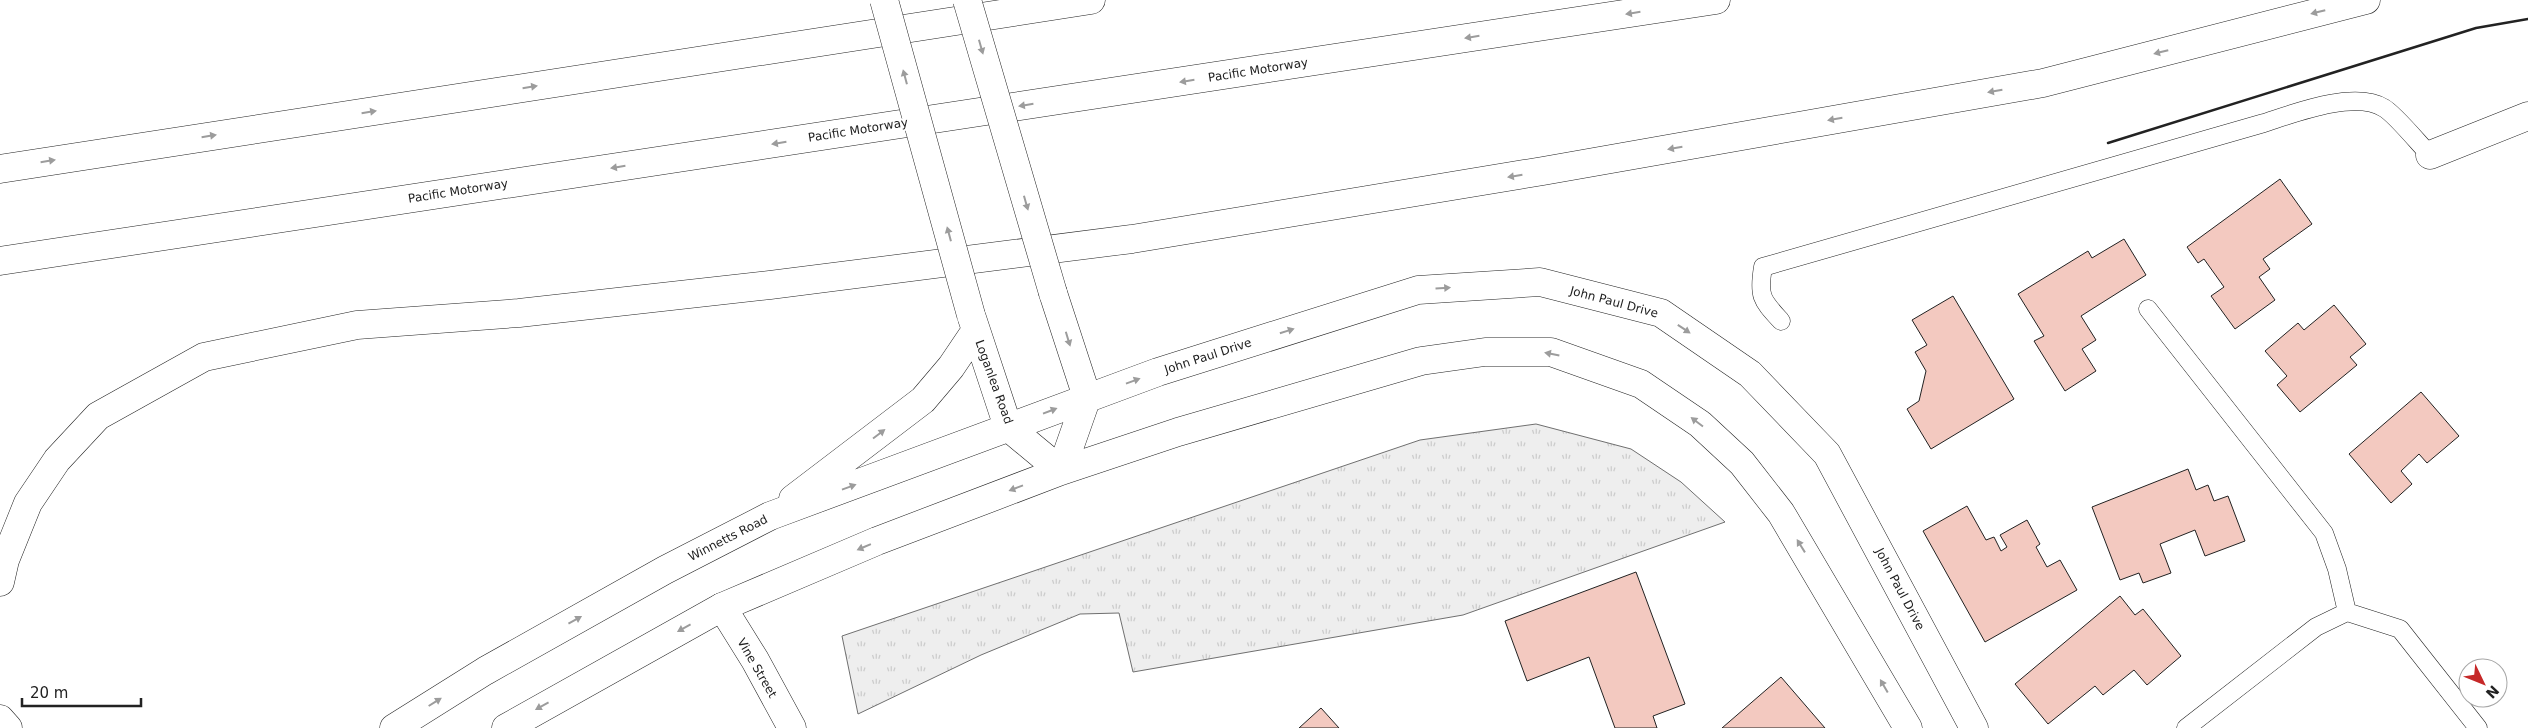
<svg xmlns="http://www.w3.org/2000/svg" width="2528" height="728" font-family="'DejaVu Sans',sans-serif">
<style>
.grass{fill:url(#grass-tufts);stroke:#6f6f6f}
.building{fill:#f3c9c0;stroke:#222}
.lines{fill:none;stroke-linecap:round;stroke-linejoin:round}
.lane-casing{stroke:#222;stroke-width:19}
.street-casing{stroke:#222;stroke-width:29}
.secondary-casing{stroke:#222;stroke-width:29}
.highway-casing{stroke:#222;stroke-width:29}
.lane{stroke:#fff;stroke-width:18}
.street{stroke:#fff;stroke-width:28}
.secondary{stroke:#fff;stroke-width:28}
.highway{stroke:#fff;stroke-width:28}
.secondary-bridge-casing{stroke:#222;stroke-width:29;stroke-linecap:butt}
.secondary-bridge{stroke:#fff;stroke-width:28}
.wall{stroke:#222;stroke-width:2.5}
.oneway{fill:#9c9c9c}
.labels{text-anchor:middle;dominant-baseline:central;stroke-width:4;stroke-linejoin:round;paint-order:stroke}
.street-label{font-size:12px;fill:#222;stroke:#fff}
</style>
<defs>
<pattern id="grass-tufts" width="24" height="20" patternUnits="userSpaceOnUse" patternTransform="scale(1.25)"><rect width="24" height="20" fill="#eee"/><path d="M3 7l-1-3M5 7V3M7 7l1-3M15 17l-1-3M17 17v-4M19 17l1-3" fill="none" stroke="#ccc"/></pattern>
</defs>
<rect width="100%" height="100%" fill="#fff"/>
<path class="grass" d="M1536 424 1631 449 1681 482 1725 522 1463 615 1133 672 1119 613 1080 614 981 655 858 714 842 636 1420 440Z"/>
<path class="building" d="M2280 179 2312 224 2263 259 2270 269 2259 277 2275 300 2235 329 2211 296 2224 287 2204 259 2198 263 2187 247Z
M2124 239 2146 275 2081 316 2096 340 2082 349 2096 371 2065 391 2034 341 2044 336 2018 294 2088 251 2092 258Z
M1953 296 2014 399 1931 449 1907 409 1919 401 1926 371 1915 352 1927 345 1912 320Z
M2334 305 2366 344 2350 357 2357 365 2300 412 2277 385 2287 376 2265 351 2298 323 2304 330Z
M2421 392 2459 436 2427 463 2419 454 2401 471 2412 484 2391 503 2349 454Z
M2188 469 2196 490 2208 485 2214 501 2228 496 2245 541 2205 556 2195 530 2160 544 2171 573 2143 583 2139 573 2120 580 2092 507Z
M1967 506 1986 540 1994 537 2001 551 2007 547 2000 535 2027 520 2040 544 2036 547 2047 567 2060 560 2077 590 1985 642 1923 531Z
M1636 572 1685 704 1653 716 1657 728H1615L1589 657 1527 681 1505 621Z
M2120 596 2135 615 2143 609 2181 656 2147 685 2134 670 2103 695 2095 686 2048 724 2015 684Z
M1781 677 1825 728H1722Z
M1321 708 1339 728H1299Z"/>
<g class="lines">
<g class="lane-casing">
<path id="lane" d="M2148 309 2324 533 2337 569 2347 612
M1781 321C1762 300 1758 297 1763 267L2264 123C2295 113 2355 90 2384 108 2395 114 2420 145 2430 155
M2186 728 2316 627 2347 612 2400 629 2478 728"/>
</g>
<g class="street-casing">
<path id="street" d="M2430 155 2528 116
M722 607 755 660 792 728"/>
</g>
<g class="secondary-casing">
<path id="secondary" d="M1053 293 1087 397 1061 471
M972 318 1008 427 1061 471
M793 499 923 400 951 367 976 330
M394 728 485 671 665 570 770 516 1158 372 1418 290 1540 282 1661 313 1750 374 1827 454 1974 728
M506 728 722 607 877 541 1061 471 1178 432 1421 361 1485 352H1551L1641 384 1700 424 1742 463 1781 513 1908 728"/>
</g>
<g class="highway-casing">
<path id="highway" d="M0 169 1091 0
M0 261 1716 0
M0 582 5 560 28 503 57 460 98 416 204 357 357 325 519 313 770 285 1132 239 1543 171 2043 83 2366 0
M0 719 8 728"/>
</g>
<use href="#lane" class="lane"/>
<use href="#street" class="street"/>
<use href="#secondary" class="secondary"/>
<use href="#highway" class="highway"/>
<g class="secondary-bridge-casing">
<path id="secondary-bridge" d="M884 0 971 315
M967 0 1053 293"/>
</g>
<use href="#secondary-bridge" class="secondary-bridge"/>
<path class="wall" d="M2108 143 2476 28 2528 19"/>
</g>
<defs><path id="oneway-solid" d="M-6-.8H1V-3.2L6.5 0L1 3.2V.8H-6Z" transform="scale(1.25)"/></defs>
<g class="oneway">
<use href="#oneway-solid" transform="translate(2318 12) rotate(166)"/>
<use href="#oneway-solid" transform="translate(1633 13) rotate(171)"/>
<use href="#oneway-solid" transform="translate(1472 37) rotate(171)"/>
<use href="#oneway-solid" transform="translate(981 47) rotate(74)"/>
<use href="#oneway-solid" transform="translate(2161 52) rotate(166)"/>
<use href="#oneway-solid" transform="translate(905 77) rotate(-105)"/>
<use href="#oneway-solid" transform="translate(1187 81) rotate(171)"/>
<use href="#oneway-solid" transform="translate(530 87) rotate(-9)"/>
<use href="#oneway-solid" transform="translate(1995 91) rotate(170)"/>
<use href="#oneway-solid" transform="translate(1026 105) rotate(171)"/>
<use href="#oneway-solid" transform="translate(369 112) rotate(-9)"/>
<use href="#oneway-solid" transform="translate(1835 119) rotate(170)"/>
<use href="#oneway-solid" transform="translate(209 136) rotate(-9)"/>
<use href="#oneway-solid" transform="translate(779 143) rotate(171)"/>
<use href="#oneway-solid" transform="translate(1675 148) rotate(170)"/>
<use href="#oneway-solid" transform="translate(48 161) rotate(-9)"/>
<use href="#oneway-solid" transform="translate(618 167) rotate(171)"/>
<use href="#oneway-solid" transform="translate(1515 176) rotate(171)"/>
<use href="#oneway-solid" transform="translate(1026 203) rotate(74)"/>
<use href="#oneway-solid" transform="translate(949 234) rotate(-105)"/>
<use href="#oneway-solid" transform="translate(1443 288) rotate(-4)"/>
<use href="#oneway-solid" transform="translate(1684 329) rotate(34)"/>
<use href="#oneway-solid" transform="translate(1287 331) rotate(-18)"/>
<use href="#oneway-solid" transform="translate(1068 339) rotate(73)"/>
<use href="#oneway-solid" transform="translate(1552 354) rotate(-169)"/>
<use href="#oneway-solid" transform="translate(1133 381) rotate(-20)"/>
<use href="#oneway-solid" transform="translate(1050 411) rotate(-21)"/>
<use href="#oneway-solid" transform="translate(1697 422) rotate(-143)"/>
<use href="#oneway-solid" transform="translate(879 434) rotate(-37)"/>
<use href="#oneway-solid" transform="translate(849 487) rotate(-20)"/>
<use href="#oneway-solid" transform="translate(1016 488) rotate(159)"/>
<use href="#oneway-solid" transform="translate(1801 546) rotate(-122)"/>
<use href="#oneway-solid" transform="translate(864 547) rotate(157)"/>
<use href="#oneway-solid" transform="translate(575 620) rotate(-29)"/>
<use href="#oneway-solid" transform="translate(684 628) rotate(151)"/>
<use href="#oneway-solid" transform="translate(1884 686) rotate(-120)"/>
<use href="#oneway-solid" transform="translate(435 702) rotate(-32)"/>
<use href="#oneway-solid" transform="translate(542 706) rotate(151)"/>
</g>
<g class="labels">
<g class="street-label">
<text transform="translate(1258 70) rotate(-9)">Pacific Motorway</text>
<text transform="translate(858 130) rotate(-9)">Pacific Motorway</text>
<text transform="translate(458 191) rotate(-9)">Pacific Motorway</text>
<text transform="translate(1614 302) rotate(15)">John Paul Drive</text>
<text transform="translate(1208 356) rotate(-18)">John Paul Drive</text>
<text transform="translate(994 382) rotate(70)">Loganlea Road</text>
<text transform="translate(728 538) rotate(-27)">Winnetts Road</text>
<text transform="translate(1900 589) rotate(62)">John Paul Drive</text>
<text transform="translate(757 668) rotate(60)">Vine Street</text>
</g>
</g>
<g transform="translate(2483 683) rotate(133)"><circle r="24" fill="#ffffff" stroke="#a7a7a7"/>
<path d="M0-4L9 19L0 12L-9 19Z" fill="#c62828"/>
<text y="-8" font-size="14" font-weight="bold" text-anchor="middle" fill="#222222">N</text>
</g>
<path d="M22 698v8h119v-8" fill="none" stroke="#222222" stroke-width="2.5"/>
<text x="30" y="698" font-size="15" fill="#222222" stroke="#ffffff" stroke-width="4" paint-order="stroke">20 m</text>
</svg>
